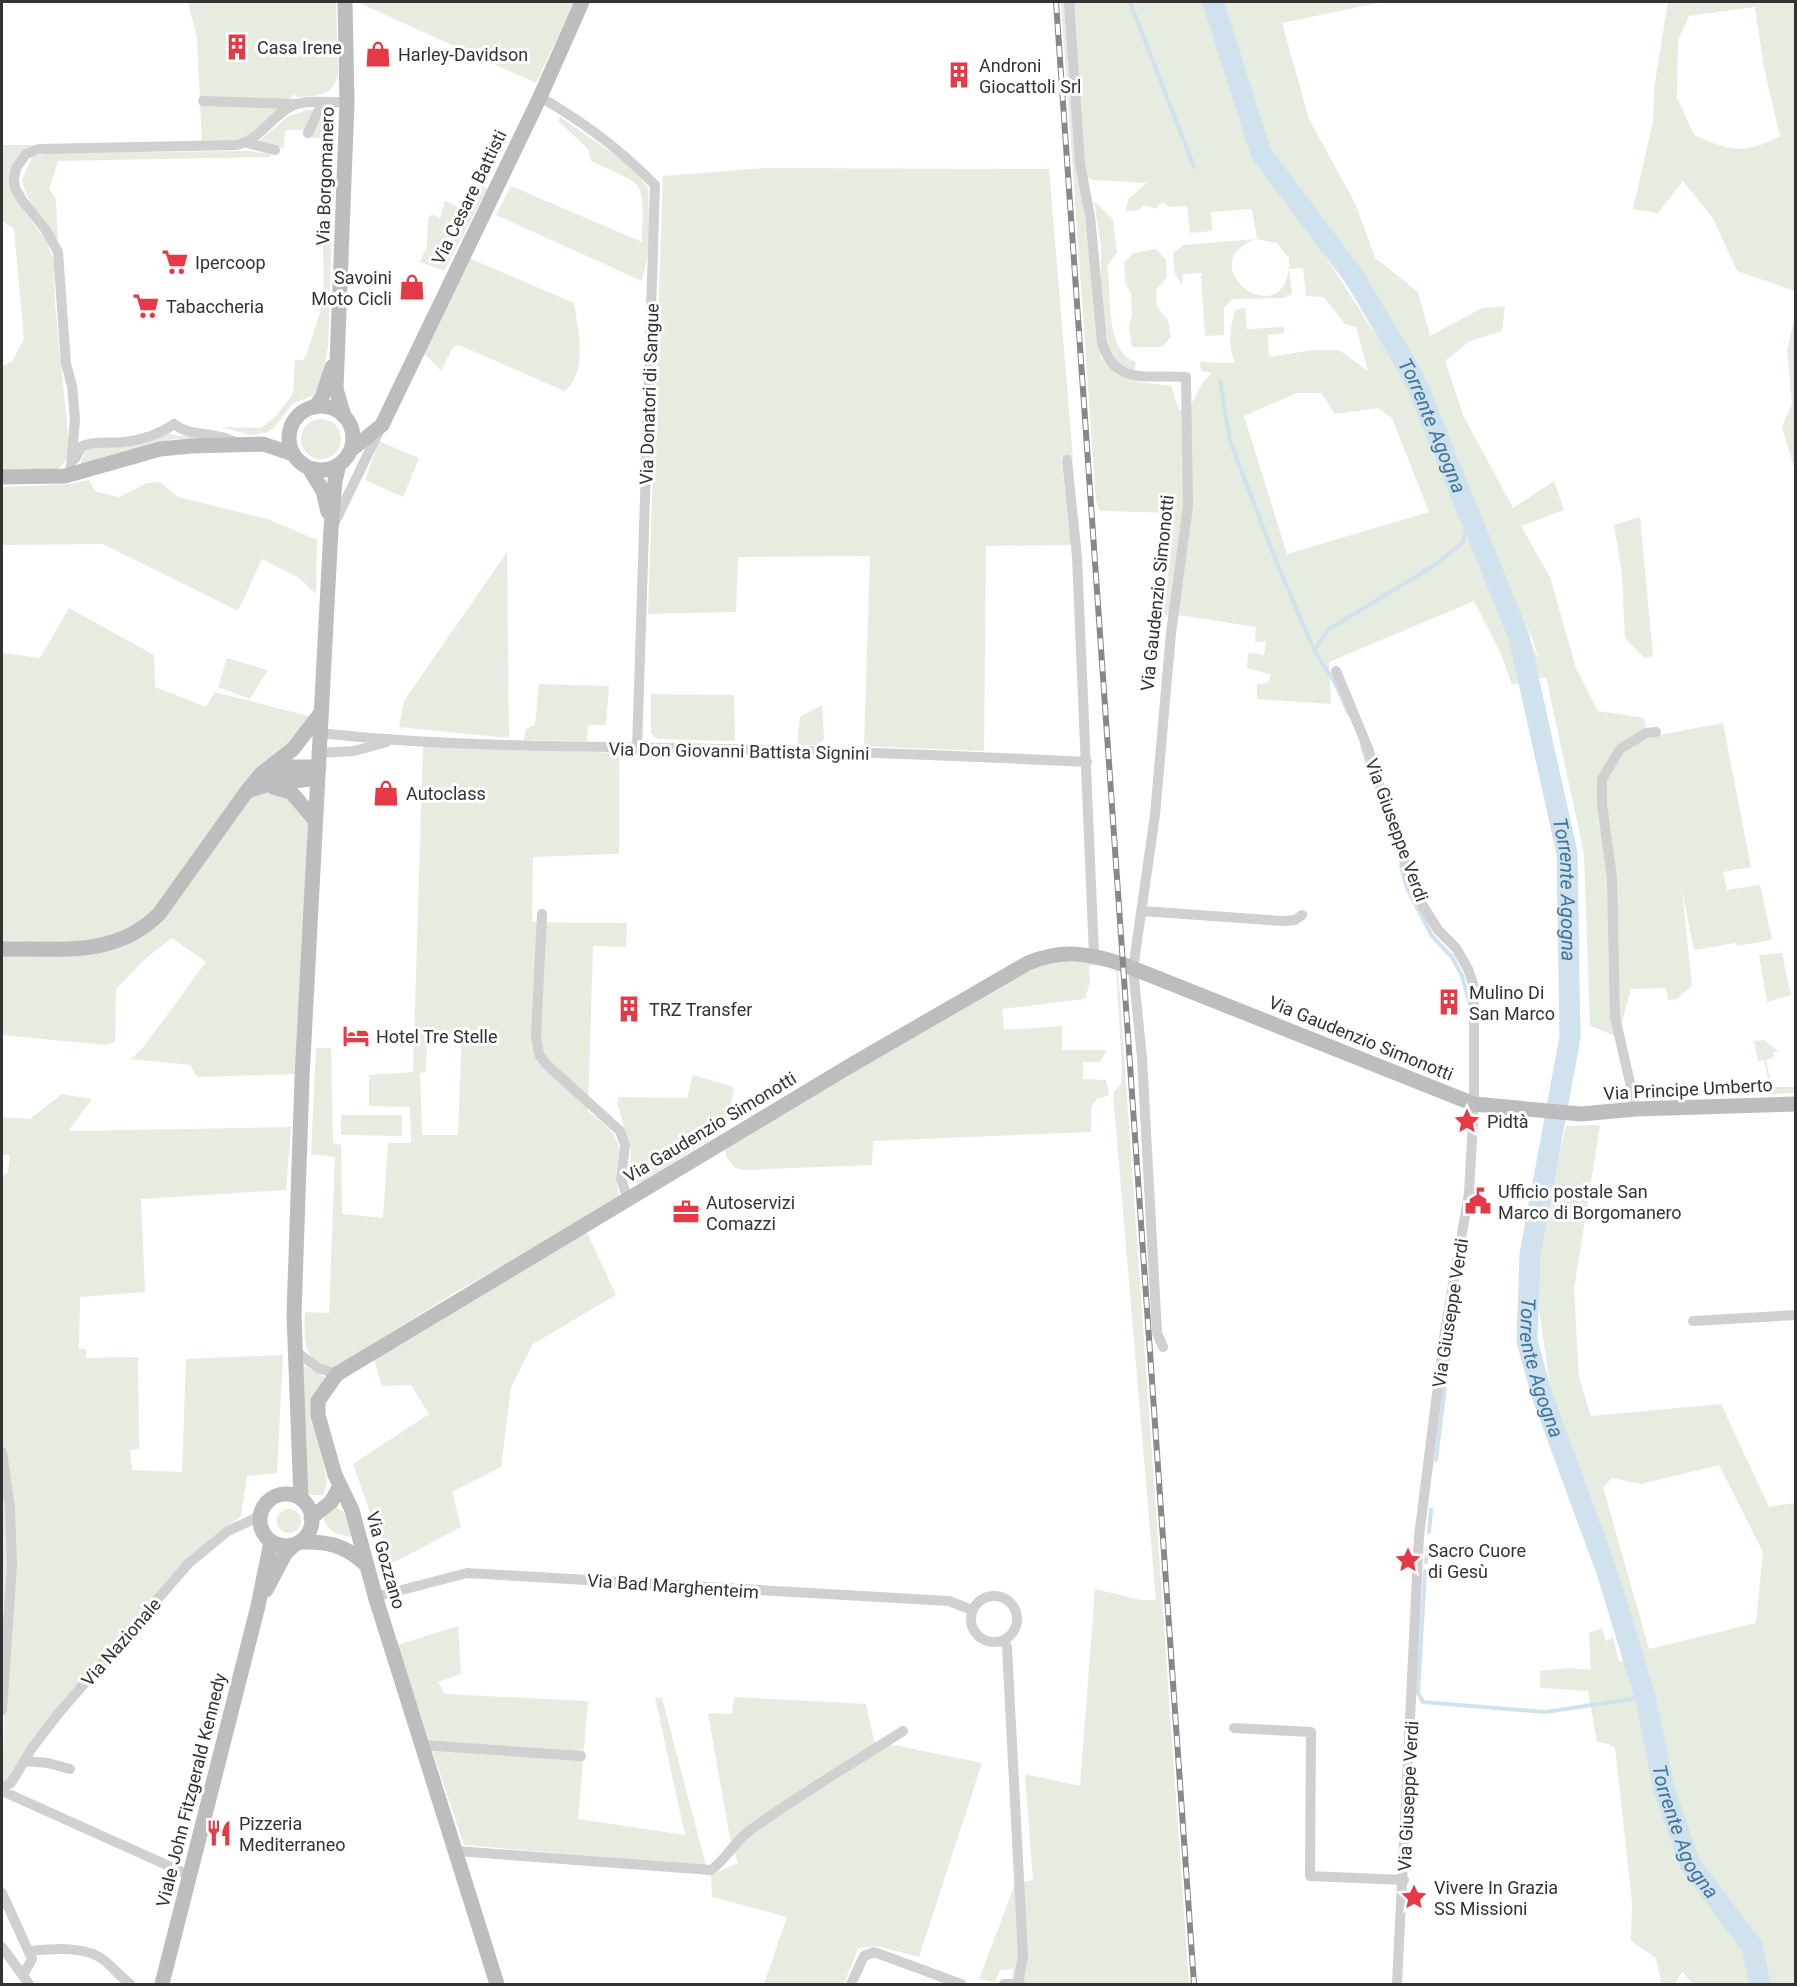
<svg xmlns="http://www.w3.org/2000/svg" width="1797" height="1986" font-family="Roboto,sans-serif">
<style>
.green{fill:#e6ecdf;fill-rule:evenodd}
.lines{fill:none;stroke-linecap:round;stroke-linejoin:round}
.stream{stroke:#cfe2ee;stroke-width:4}
.river{stroke:#cfe2ee;stroke-width:21}
.street{stroke:#d0d0d0;stroke-width:10}
.secondary{stroke:#bdbdbd;stroke-width:15}
.rail-casing{stroke:#888;stroke-width:6}
.rail{stroke:#fff;stroke-width:4;stroke-dasharray:11;stroke-linecap:butt}
.labels{text-anchor:middle;dominant-baseline:central;stroke-width:6;stroke-linejoin:round;paint-order:stroke}
.poi-label{font-size:18px;fill:#333;stroke:#fff;text-anchor:start}
.street-label{font-size:18px;fill:#333;stroke:#fff}
.water-label{font-size:20px;font-style:italic;fill:#3f7597;stroke:#fff}
</style>
<rect width="100%" height="100%" fill="#fff"/>
<path class="green" d="M188 2H336L338 74C333 97 317 96 296 97L294 94 281 110 242 140 202 143 197 38Z
M357 2H574L536 83Z
M1061 2H1065L1070 94 1101 358 1117 375 1138 382 1171 386 1179 410 1187 412 1203 382 1212 373 1201 371 1200 362 1235 363C1228 348 1229 323 1237 309L1245 308 1247 329 1284 327V333L1268 335 1269 357 1313 350H1339L1368 371 1356 327 1345 324 1324 297 1306 296 1303 268 1289 269 1292 294 1284 298 1232 299 1224 308V335L1205 336 1201 277 1203 273 1183 274 1182 285 1175 274 1173 253 1184 245 1255 239C1186 268 1292 340 1289 258L1277 243 1257 239 1252 209 1211 212 1212 231 1190 233 1187 206 1170 207 1164 203 1159 204 1156 209 1144 205 1139 210 1126 211 1128 199 1147 183 1092 180 1085 175 1072 2H1212L1260 154 1411 390 1540 662 1532 638 1414 390 1262 153 1214 2H1383L1282 23 1309 119 1356 205 1375 258 1418 292 1430 336 1482 308 1505 306 1502 331 1470 341 1445 361 1463 415 1513 508 1554 481 1564 510 1521 526 1550 577 1576 668 1598 711 1644 718 1647 732 1654 736 1723 723 1751 867 1723 872 1727 890 1760 885 1772 940 1737 946 1736 943 1694 950 1682 890 1692 986 1677 999 1668 1000 1666 988 1631 989 1618 1037 1590 1026 1584 854 1546 677 1512 685 1501 654 1474 601 1329 662 1331 704 1257 699V684L1268 683 1271 675 1247 668 1248 653 1264 655 1266 641 1255 642 1256 627C1225 623 1194 615 1163 615L1175 513 1100 511 1096 501ZM1297 393H1321L1335 414 1378 408 1392 418 1429 512 1287 554 1244 416Z
M1668 2H1795V291L1737 271 1713 218 1683 181 1658 213 1633 209 1653 122 1654 89ZM1755 7 1764 68 1780 136C1745 155 1729 151 1694 135L1677 98 1678 40 1689 16Z
M306 110H332L336 115 328 347 322 375 314 395 292 404 275 427 266 433 250 435 222 427 261 428 275 417 293 394 295 360H303L306 356 324 300 321 138H312V130H285L284 148 257 143 287 117Z
M560 117 635 169 648 188 650 245 642 281 496 215 511 186 642 242C643 178 649 188 591 161L588 149 558 121Z
M2 145H38L11 181 24 211 47 242 54 262 55 304 69 444 67 459 58 469 2 470V366L12 362 24 339 14 229 2 221Z
M248 151 270 154V157L58 161 49 189 56 199 58 245C47 222 27 205 22 180L32 157 49 153Z
M765 168 1049 169 1073 459 1061 457 1071 545 986 546 984 751 864 746 870 556 738 557 736 612 648 614 663 176Z
M479 183 487 189 444 271 420 262 427 246 428 219 432 214 440 218 445 201 466 211Z
M1094 201 1113 219 1117 253 1107 265C1112 294 1104 351 1136 362L1134 371 1118 367 1109 355 1101 285V245Z
M1156 249 1166 260 1167 277 1156 290 1157 307 1168 320 1171 337 1162 347H1132L1129 325 1132 316 1131 293 1125 283 1124 263 1133 253Z
M469 258 574 303C578 330 589 373 564 391L459 345 453 347 441 371 424 353Z
M1795 315 1796 471H1795L1782 427 1792 404 1787 350Z
M301 439a20 20 0 1 1 40 0a20 20 0 1 1-40 0Z
M168 433 177 436 203 435 204 439H173L97 462 80 464 87 446 122 447Z
M379 441 419 458 403 497 365 480Z
M89 480 96 492 119 497 147 483 160 482 178 497 267 519 317 540 316 594 299 578 262 559 238 611 103 544 2 545V487L71 484Z
M1640 517 1653 656 1644 658 1625 638 1622 575 1614 525Z
M507 552 509 738 399 727 404 701Z
M69 608 154 655 155 687 206 707 215 692 312 717 150 918 103 943 2 942V653L40 658Z
M227 658 268 670 250 699 218 687Z
M539 684 609 686 606 725H588L587 741 524 740 526 729 535 725Z
M651 694 734 695 735 741 657 739 651 733Z
M822 705 824 739 819 745H797L800 717Z
M423 746 619 753V854L533 857 532 922 627 923 626 947 593 946 588 1111C643 1152 604 1152 621 1201L459 1290 334 1368C302 1365 304 1337 305 1312L329 1313 335 1157 311 1154 316 1048H331L333 1143 341 1145 342 1214 383 1218 388 1143H411L410 1107 369 1106V1075L413 1072ZM462 1033 458 1135H422L420 1073 426 1072 427 1035Z
M261 792 288 794 308 819 298 1074 197 1077 190 1065 131 1059 145 1045 206 962 172 938 145 959 116 989 115 1042 106 1045 2 1035V953L148 931 252 794Z
M1782 953 1791 995 1767 1002 1759 955Z
M1042 957 1105 965 1089 966 1090 982 1085 999 1002 1009 1004 1030 1062 1026V1050H1107L1100 1062H1083V1079L1106 1080 1109 1095 1097 1099 1091 1107V1132L873 1141 872 1165 744 1170 735 1168 727 1158 723 1142Z
M1116 968 1118 969 1189 1984H1011L1013 1969 1000 1970 995 1982 979 1979 1015 1884 1033 1880 1025 1774 1080 1786 1095 1589 1141 1600H1156L1113 1093 1121 1084 1122 1070Z
M1764 1040 1779 1052H1774L1773 1057 1766 1060 1772 1087H1795V1093L1771 1094 1764 1060 1758 1061 1754 1041Z
M693 1075 734 1087 727 1128 645 1181 636 1184 629 1176 631 1152 617 1102 619 1097 687 1098Z
M62 1094 92 1099 68 1131 291 1127 286 1190 141 1199 145 1292 80 1297 79 1349H86V1358L138 1357 139 1449 130 1450 132 1470 182 1472 186 1359 283 1355 277 1473 247 1476 241 1516 208 1541 157 1597 9 1782 2 1785 11 1510 2 1447V1177L8 1172 10 1155H2V1117L30 1119Z
M341 1115H402V1136L341 1135Z
M1600 1125 1574 1289 1579 1378 1591 1416 1721 1404 1769 1507 1795 1503V1984H1693L1682 1972 1675 1984 1661 1983 1656 1958 1631 1941 1632 1902 1615 1748 1608 1744 1597 1742 1588 1691 1540 1688V1671L1569 1668 1591 1670 1589 1633 1602 1628 1606 1641 1613 1637 1619 1662 1639 1653 1592 1503 1552 1401 1537 1294 1539 1238 1566 1126ZM1719 1465 1763 1552 1756 1623 1649 1649 1603 1487 1612 1478 1641 1484Z
M584 1226 616 1295 533 1344 511 1387 501 1467 452 1492 461 1527 389 1565 353 1464 429 1414 411 1385 382 1386 372 1353Z
M299 1363 327 1378 313 1412 327 1482 323 1495H308L303 1483Z
M2 1459 10 1509 2 1702Z
M336 1507 345 1513 352 1534 349 1537C338 1534 328 1532 324 1520L328 1510Z
M277 1521a12 12 0 1 1 24 0a12 12 0 1 1-24 0Z
M458 1626 461 1674 438 1682 445 1694 588 1701 578 1819 685 1835 655 1697 662 1698 706 1866 464 1845 397 1645Z
M734 1697 866 1704 874 1741 982 1763 919 1957 877 1946 858 1948 844 1984H764L787 1917 712 1897 711 1875 738 1863 729 1833 708 1713 732 1714Z"/>
<g class="lines">
<path class="stream" d="M1130 2 1194 167
M1220 381 1230 441 1276 561 1314 650 1335 683 1349 714
M1315 649 1329 629 1435 565 1463 542 1469 515
M1362 746 1368 765
M1401 866 1407 888 1432 936 1452 957 1462 976 1470 1005
M1436 1460 1449 1353
M1429 1532 1431 1510
M1426 1562 1428 1547
M1425 1571 1418 1693 1423 1702 1545 1712 1645 1697"/>
<path class="river" id="s1" d="M1213 2 1261 153 1355 278 1414 378 1519 637 1567 853 1570 1037 1530 1255 1527 1341 1542 1395 1607 1572 1645 1697 1664 1789 1690 1864 1752 1946 1760 1984"/>
<path class="street" d="M1069 2 1080 164 1090 216 1102 342C1114 387 1148 374 1186 377L1188 506 1171 633 1155 815 1133 969 1142 1058 1157 1333 1163 1347
M540 97C582 121 622 151 655 185L637 749
M203 101 297 104
M308 133 322 103
M247 143 275 150
M75 459 82 446C96 440 110 444 124 442 141 440 160 434 174 424 191 438 217 430 241 445
M1067 460 1077 557 1094 955
M71 467 75 419 72 386 66 364 58 252 45 229 22 200 15 188 14 178 16 168 26 154 39 149 237 145C262 139 272 114 294 105 309 99 331 103 347 102
M333 526 381 427
M1336 671 1369 751 1397 842 1420 901 1438 930 1456 948 1468 969 1474 987V1104L1469 1193 1445 1331 1419 1536 1397 1984
M319 733C454 748 588 746 723 749 845 751 966 756 1087 762
M319 753 354 751 387 742
M1142 911 1282 921 1295 920 1302 915
M542 914 536 1036 539 1054 546 1064 620 1131 625 1145 621 1179 628 1200
M1636 1109 1615 1017 1612 878 1602 804V779L1620 749 1646 733 1656 732
M1693 1321 1796 1315
M294 1350 318 1368 337 1374
M2 1452 10 1509 12 1565 2 1710
M971 1619a23 23 0 1 1 46 0a23 23 0 1 1-46 0Z
M375 1597 467 1573 949 1601 972 1610
M1004 1640 1007 1647 1023 1956 1018 1984
M1234 1728 1311 1732 1310 1876 1404 1880
M422 1745 581 1756
M24 1761 48 1763 70 1769
M2 1788 11 1783 32 1748 58 1714 189 1563 228 1531 260 1516
M2 1791 189 1875
M456 1851 711 1870C725 1861 734 1842 749 1831 798 1795 852 1764 903 1731
M2 1893 32 1959 23 1975
M2 1947 29 1984
M29 1951C52 1949 86 1945 105 1961 113 1968 121 1977 130 1984
M851 1984 864 1956 874 1952 961 1984
M1004 1984H1020"/>
<path class="secondary" d="M289 438a32 32 0 1 1 64 0a32 32 0 1 1-64 0Z
M315 407 322 397 332 367
M344 416 336 389 347 102 345 2
M351 450 382 425 540 97 582 2
M309 468 323 491 328 512
M2 477 65 476 160 449 191 446 263 444 293 454
M271 770 286 767H319
M273 787 291 792 314 819
M247 791 269 784 318 778
M2 949C59 948 115 958 159 914L247 791 261 774 293 749 320 714
M260 1520a26 26 0 1 1 52 0a26 26 0 1 1-52 0Z
M301 1499 294 1315 302 1078 331 529 335 481 339 465
M311 1518 331 1502 340 1486
M300 1542C327 1541 345 1545 365 1564
M266 1590 285 1554 294 1545
M162 1984 258 1606 271 1542
M497 1984 376 1599 352 1510 335 1475 318 1415V1401L337 1374 853 1064 1028 963C1061 949 1089 953 1122 964L1474 1104 1581 1114 1636 1109 1796 1104"/>
<g class="rail-casing">
<path id="rail" d="M1056 2 1194 1984"/>
</g>
<use href="#rail" class="rail"/>
</g>
<defs>
<g id="building-bare" transform="scale(2.07)"><path d="M-4-6H4V6H1V3H-1V6H-4ZM-2.5-4.3h1.7v1.8h-1.7ZM.8-4.3h1.7v1.8H.8ZM-2.5-1h1.7V.8h-1.7ZM.8-1h1.7V.8H.8Z" fill="#e63946" stroke="#fff" stroke-width="2.5" paint-order="stroke"/></g>
<g id="shop-bare" transform="scale(2.07)"><path d="M-5-2.5h2.3a2.7 3.5 0 0 1 5.4 0H5L5.5 6h-11ZM-1.5-2.5h3a1.5 2.3 0 0 0-3 0Z" fill="#e63946" stroke="#fff" stroke-width="2.5" paint-order="stroke"/></g>
<g id="supermarket-bare" transform="scale(2.07)"><path d="M-6-5.5h2.5l.6 2H6L4.5 2H-2.5L-4.4-4H-6ZM-1.5 3.2a1.3 1.3 0 1 0 .1 0ZM3 3.2a1.3 1.3 0 1 0 .1 0Z" fill="#e63946" stroke="#fff" stroke-width="2.5" paint-order="stroke"/></g>
<g id="hotel-bare" transform="scale(2.07)"><path d="M-6-4.5h1.5V1H6V5H4.5V3h-9V5H-6ZM-4 0a1.8 1.8 0 1 1 3.6 0ZM.5 0V-2.5h3Q6-2.5 6 0Z" fill="#e63946" stroke="#fff" stroke-width="2.5" paint-order="stroke"/></g>
<g id="sight-bare" transform="scale(2.07)"><path d="M0-6L1.8-2.2L6-1.7L2.9 1.2L3.7 5.4L0 3.3L-3.7 5.4L-2.9 1.2L-6-1.7L-1.8-2.2Z" fill="#e63946" stroke="#fff" stroke-width="2.5" paint-order="stroke"/></g>
<g id="civic-bare" transform="scale(2.07)"><path d="M-.6-6.5H3V-4.5H.6V-3L4-1V1h2V6H-6V1h2V-1L-.6-3ZM-1.2 2.5V6h2.4V2.5Z" fill="#e63946" stroke="#fff" stroke-width="2.5" paint-order="stroke"/></g>
<g id="office-bare" transform="scale(2.07)"><path d="M-6-3h4V-5.5h4V-3h4V5H-6ZM-1-4.5V-3h2v-1.5ZM-6 0V1H6V0Z" fill="#e63946" stroke="#fff" stroke-width="2.5" paint-order="stroke"/></g>
<g id="restaurant-bare" transform="scale(2.07)"><path d="M-5-6h1v4h1v-4h1v4h1v-4h1v5L-1.5 .5V6h-2V.5L-5-1ZM5-6V6H3V1.5H1.5Q1.5-4 5-6Z" fill="#e63946" stroke="#fff" stroke-width="2.5" paint-order="stroke"/></g>
</defs>
<g fill-rule="evenodd">
<use href="#building-bare" x="237" y="47"/>
<use href="#shop-bare" x="378" y="54"/>
<use href="#building-bare" x="959" y="75"/>
<use href="#supermarket-bare" x="175" y="262"/>
<use href="#shop-bare" x="412" y="287"/>
<use href="#supermarket-bare" x="146" y="306"/>
<use href="#shop-bare" x="386" y="793"/>
<use href="#building-bare" x="1449" y="1002"/>
<use href="#building-bare" x="629" y="1009"/>
<use href="#hotel-bare" x="356" y="1036"/>
<use href="#sight-bare" x="1467" y="1121"/>
<use href="#civic-bare" x="1478" y="1201"/>
<use href="#office-bare" x="686" y="1212"/>
<use href="#sight-bare" x="1408" y="1560"/>
<use href="#restaurant-bare" x="219" y="1833"/>
<use href="#sight-bare" x="1414" y="1897"/>
</g>
<g class="labels">
<g class="poi-label">
<text x="257" y="47">Casa Irene</text>
<text x="398" y="54">Harley-Davidson</text>
<text x="979" y="65">Androni<tspan x="979" dy="21">Giocattoli Srl</tspan></text>
<text x="195" y="262">Ipercoop</text>
<text x="392" y="277" text-anchor="end">Savoini<tspan x="392" dy="21">Moto Cicli</tspan></text>
<text x="166" y="306">Tabaccheria</text>
<text x="406" y="793">Autoclass</text>
<text x="1469" y="992">Mulino Di<tspan x="1469" dy="21">San Marco</tspan></text>
<text x="649" y="1009">TRZ Transfer</text>
<text x="376" y="1036">Hotel Tre Stelle</text>
<text x="1487" y="1121">Pidtà</text>
<text x="1498" y="1191">Ufficio postale San<tspan x="1498" dy="21">Marco di Borgomanero</tspan></text>
<text x="706" y="1202">Autoservizi<tspan x="706" dy="21">Comazzi</tspan></text>
<text x="1428" y="1550">Sacro Cuore<tspan x="1428" dy="21">di Gesù</tspan></text>
<text x="239" y="1823">Pizzeria<tspan x="239" dy="21">Mediterraneo</tspan></text>
<text x="1434" y="1887">Vivere In Grazia<tspan x="1434" dy="21">SS Missioni</tspan></text>
</g>
<g class="street-label">
<text transform="translate(325 176) rotate(-88)">Via Borgomanero</text>
<text transform="translate(469 197) rotate(-64)">Via Cesare Battisti</text>
<text transform="translate(649 394) rotate(-88)">Via Donatori di Sangue</text>
<text transform="translate(1157 593) rotate(-84)">Via Gaudenzio Simonotti</text>
<text transform="translate(739 751) rotate(1)">Via Don Giovanni Battista Signini</text>
<text transform="translate(1397 830) rotate(70)">Via Giuseppe Verdi</text>
<text transform="translate(1361 1038) rotate(22)">Via Gaudenzio Simonotti</text>
<text transform="translate(1688 1089) rotate(-3)">Via Principe Umberto</text>
<text transform="translate(710 1127) rotate(-31)">Via Gaudenzio Simonotti</text>
<text transform="translate(1450 1313) rotate(-81)">Via Giuseppe Verdi</text>
<text transform="translate(386 1560) rotate(74)">Via Gozzano</text>
<text transform="translate(673 1586) rotate(4)">Via Bad Marghenteim</text>
<text transform="translate(121 1642) rotate(-49)">Via Nazionale</text>
<text transform="translate(191 1790) rotate(-76)">Viale John Fitzgerald Kennedy</text>
<text transform="translate(1408 1796) rotate(-87)">Via Giuseppe Verdi</text>
</g>
<g class="water-label">
<text stroke="none"><textPath href="#s1" startOffset="482">Torrente Agogna</textPath></text>
<text stroke="none"><textPath href="#s1" startOffset="968">Torrente Agogna</textPath></text>
<text stroke="none"><textPath href="#s1" startOffset="1452">Torrente Agogna</textPath></text>
<text stroke="none"><textPath href="#s1" startOffset="1940">Torrente Agogna</textPath></text>
</g>
</g>
<rect width="1797" height="1986" fill="none" stroke="#333333" stroke-width="6"/>
</svg>
